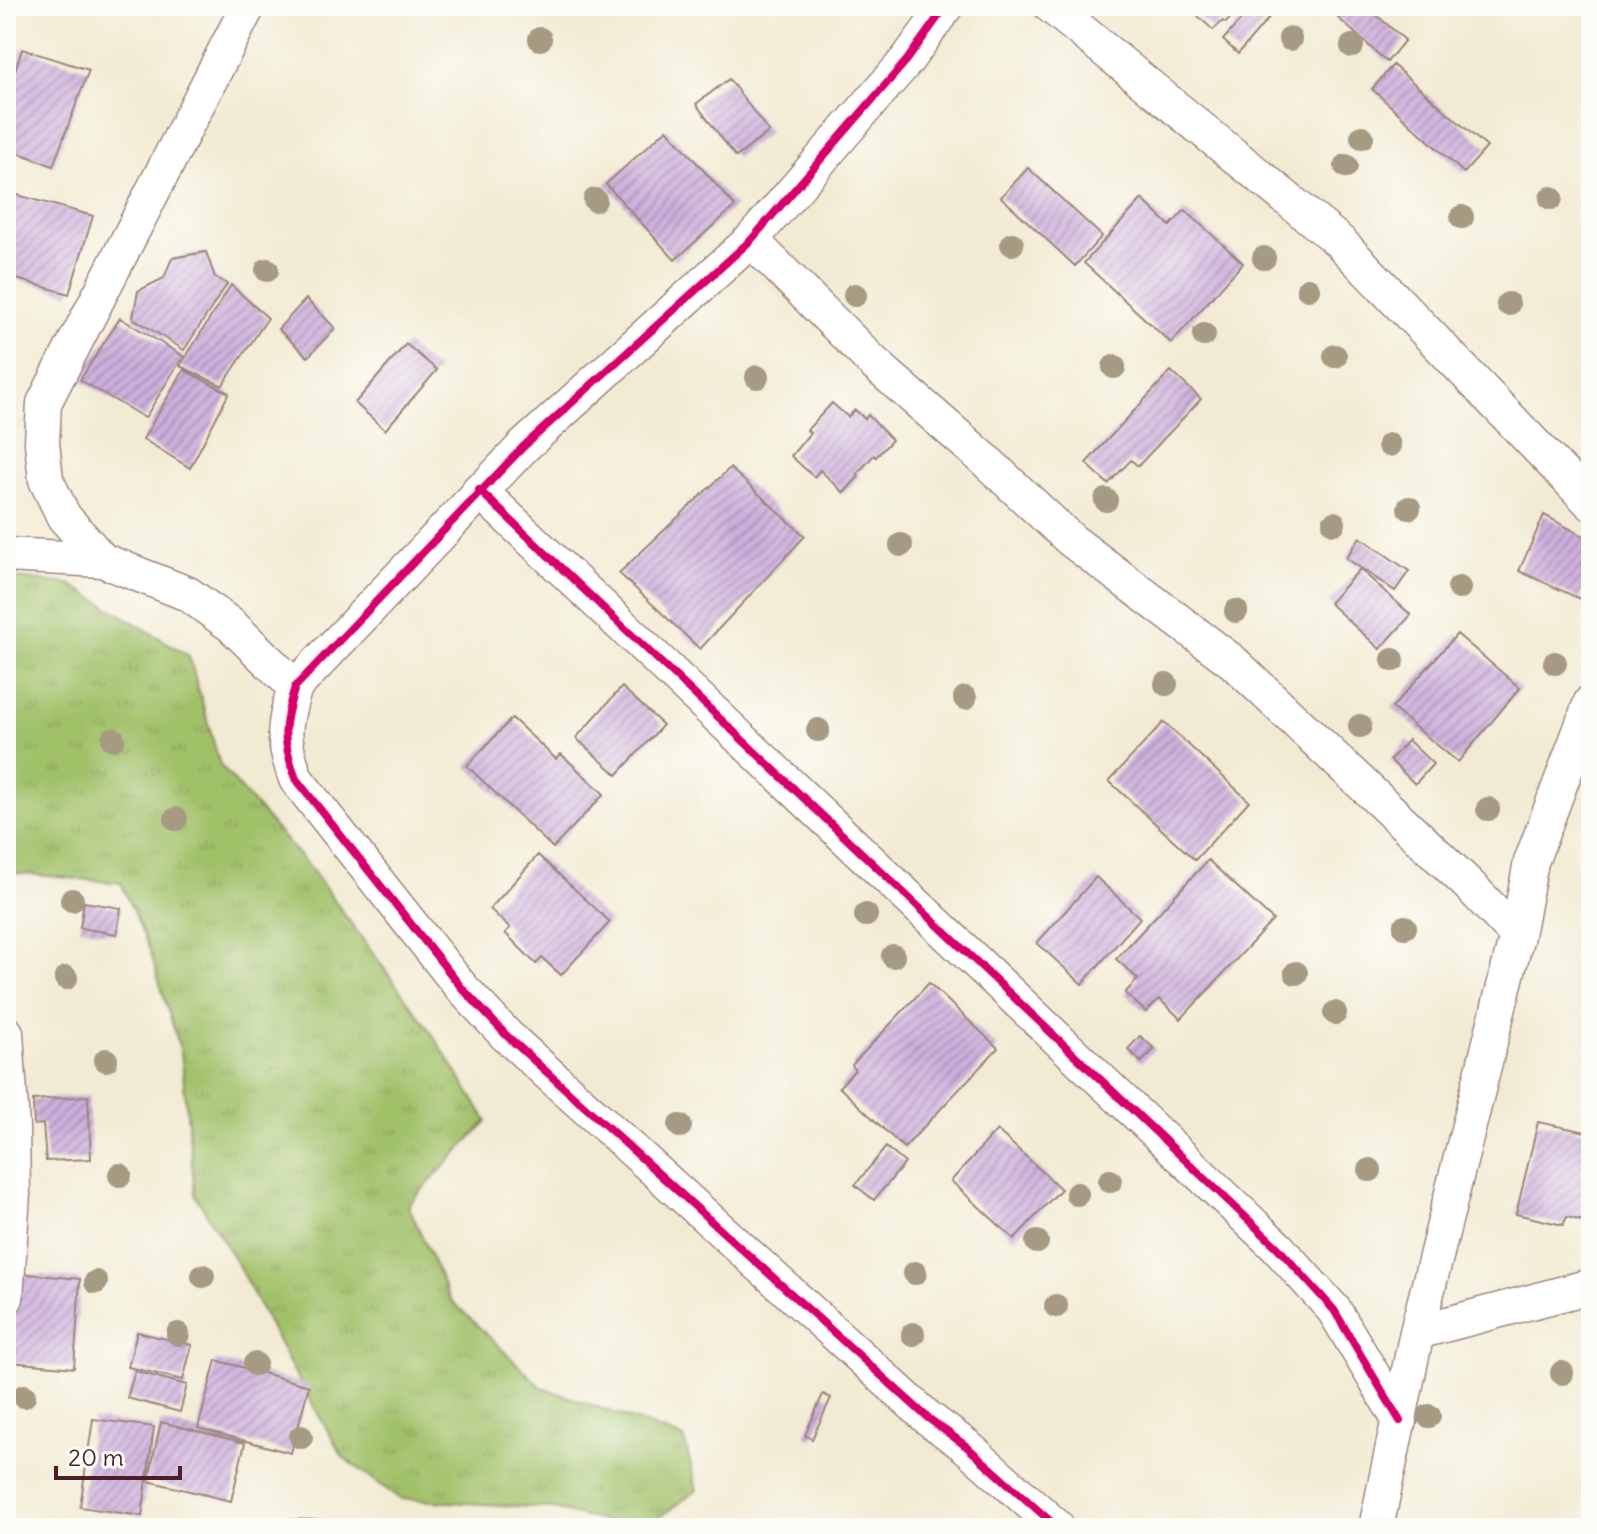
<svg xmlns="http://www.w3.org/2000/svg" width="1597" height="1534" font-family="Delius,sans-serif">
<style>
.grass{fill:url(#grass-tufts);stroke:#76704a;stroke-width:2}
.building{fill:url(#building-hatch)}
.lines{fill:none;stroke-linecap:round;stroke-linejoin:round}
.minor-casing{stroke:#9e857f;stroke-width:37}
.minor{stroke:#fff;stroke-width:34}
.cycleway-casing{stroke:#fdfcf7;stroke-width:13}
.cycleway{stroke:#d6006c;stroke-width:8}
.tree{fill:#a69a83}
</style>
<defs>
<pattern id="grass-tufts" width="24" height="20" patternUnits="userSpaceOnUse" patternTransform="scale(2)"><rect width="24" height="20" fill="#a1c169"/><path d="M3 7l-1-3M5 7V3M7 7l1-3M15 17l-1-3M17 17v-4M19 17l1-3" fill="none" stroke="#8ca55b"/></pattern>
<pattern id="building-hatch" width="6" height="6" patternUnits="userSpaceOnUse" patternTransform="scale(2)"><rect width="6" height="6" fill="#cdafdc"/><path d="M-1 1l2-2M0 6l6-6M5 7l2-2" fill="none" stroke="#a88eb3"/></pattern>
</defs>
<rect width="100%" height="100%" fill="#fdfcf7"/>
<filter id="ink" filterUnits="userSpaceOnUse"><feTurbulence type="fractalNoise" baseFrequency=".0125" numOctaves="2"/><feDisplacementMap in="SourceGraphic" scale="16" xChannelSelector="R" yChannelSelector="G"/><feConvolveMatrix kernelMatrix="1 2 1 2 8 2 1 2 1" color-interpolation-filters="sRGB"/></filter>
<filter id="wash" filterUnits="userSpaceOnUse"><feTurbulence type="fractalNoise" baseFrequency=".006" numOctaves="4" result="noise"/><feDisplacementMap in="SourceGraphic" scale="32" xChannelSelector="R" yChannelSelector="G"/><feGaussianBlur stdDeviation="1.8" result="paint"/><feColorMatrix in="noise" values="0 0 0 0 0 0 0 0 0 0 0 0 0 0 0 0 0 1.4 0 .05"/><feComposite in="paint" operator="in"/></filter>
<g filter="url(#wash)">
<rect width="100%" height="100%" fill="#f2ebd3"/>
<path class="grass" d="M6 577 70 584 189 656 220 765 311 869 433 1035 487 1121 408 1205 450 1299 541 1387 684 1438 697 1490 645 1528H632L549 1508 400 1499 343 1457 294 1372 239 1267 195 1195 181 1052 149 948 121 883 6 872Z"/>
<g id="blocks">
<path class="building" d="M1187 6H1241L1226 23 1223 21 1213 30Z
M1253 6H1279L1238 54 1223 40Z
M1325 6H1366L1405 40 1387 62Z
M22 49 89 70 53 166 6 148V99Z
M1393 65 1487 147 1464 173 1372 89Z
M729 79 769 132 736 157 696 104Z
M667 129 735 206 675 260 606 184Z
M1028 168 1102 236 1075 266 1001 197Z
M10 193 93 216 69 294 6 276V207Z
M1142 199 1170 226 1185 210 1243 263 1171 343 1084 263Z
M206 252 215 277 227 284 184 350 133 318 138 291 164 278 172 258Z
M231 285 268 318 222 386 180 366Z
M306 299 335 328 308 357 278 329Z
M120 318 183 356 145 418 80 380Z
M406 344 437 370 385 430 355 403Z
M184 370 229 393 190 468 143 439Z
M1171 371 1201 399 1138 466 1131 460 1108 484 1086 463Z
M832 403 848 417 855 410 865 419 868 415 892 440 876 457 874 455 857 474 859 476 844 493 820 470 814 477 791 456 810 433 807 430Z
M730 468 805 536 700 649 619 573Z
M1544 515 1591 540V570L1580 599 1519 571Z
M1360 537 1409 571 1395 591 1346 558Z
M1360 569 1411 615 1380 649 1329 603Z
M1457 634 1520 688 1458 762 1392 708Z
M622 687 663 725 617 775 576 738Z
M512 718 556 759 561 754 604 794 553 848 467 766Z
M1164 722 1249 801 1195 860 1109 781Z
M1408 740 1433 764 1415 784 1390 760Z
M538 855 610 922 561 975 542 958 536 964 505 933 510 928 490 909Z
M1208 860 1273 920 1181 1019 1159 999 1146 1012 1125 993 1138 979 1116 959Z
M1096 877 1140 918 1082 984 1037 943Z
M84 902 121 908 117 934 80 928Z
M929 983 998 1048 904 1148 839 1087 855 1070 852 1065Z
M1140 1036 1155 1049 1141 1062 1128 1049Z
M88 1096 91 1159 46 1161 43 1124 34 1125 33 1100Z
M1538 1122 1591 1133V1223L1567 1217 1563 1225 1516 1214Z
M997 1130 1061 1189 1014 1239 951 1181Z
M886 1147 905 1163 874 1200 855 1185Z
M17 1273 80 1279 74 1368 11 1362Z
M137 1332 192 1345 183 1380 128 1367Z
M216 1360 309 1386 291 1453 198 1428Z
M135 1371 187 1385 180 1412 127 1398Z
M823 1394 831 1398 812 1439 805 1435Z
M93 1419 154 1427 142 1516 80 1507Z
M161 1422 245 1443 231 1501 148 1481Z
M275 1519 323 1520V1528H275Z"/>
</g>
</g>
<g filter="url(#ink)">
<use href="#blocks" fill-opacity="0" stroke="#9e857f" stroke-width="2"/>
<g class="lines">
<g class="minor-casing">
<path id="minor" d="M248 6 44 403 42 443 46 480 64 517 102 560 188 594 231 625 295 687
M946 6 907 60 751 240 523 447 295 687C282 728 282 739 296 779L461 987 507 1036 928 1418 966 1446 1058 1528
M1051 6 1340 242 1591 503
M751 240 875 364 984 459 1071 540 1233 662 1468 884 1517 935
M479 490 1277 1247 1334 1310 1400 1421
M6 555 102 560
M6 1033 12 1127 13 1194 6 1298
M1417 1332 1591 1286
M1376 1528 1417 1332 1517 935 1531 862 1591 702"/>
</g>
<use href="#minor" class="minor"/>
<g class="cycleway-casing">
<path id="cycleway" d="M946 6 907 60 751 240 523 447 295 687C282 728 282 739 296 779L461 987 507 1036 928 1418 966 1446 1058 1528
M479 490 1277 1247 1334 1310 1400 1421"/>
</g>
<use href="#cycleway" class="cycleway"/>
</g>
<g class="tree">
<circle cx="540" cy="39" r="12"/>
<circle cx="1290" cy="39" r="12"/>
<circle cx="1352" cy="46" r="12"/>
<circle cx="1362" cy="137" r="12"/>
<circle cx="1346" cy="166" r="12"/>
<circle cx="1551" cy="198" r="12"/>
<circle cx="595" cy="200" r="12"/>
<circle cx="1462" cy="217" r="12"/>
<circle cx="1012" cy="244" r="12"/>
<circle cx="1264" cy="258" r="12"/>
<circle cx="267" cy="270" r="12"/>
<circle cx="1308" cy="289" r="12"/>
<circle cx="855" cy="295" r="12"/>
<circle cx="1508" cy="304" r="12"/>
<circle cx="1204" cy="335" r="12"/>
<circle cx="1335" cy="356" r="12"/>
<circle cx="1114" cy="367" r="12"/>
<circle cx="757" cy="377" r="12"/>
<circle cx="1389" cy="445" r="12"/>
<circle cx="1106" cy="500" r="12"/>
<circle cx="1409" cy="508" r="12"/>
<circle cx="1334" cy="523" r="12"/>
<circle cx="901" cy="545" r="12"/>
<circle cx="1459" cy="588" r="12"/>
<circle cx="1236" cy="611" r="12"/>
<circle cx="1393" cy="660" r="12"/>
<circle cx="1555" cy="663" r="12"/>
<circle cx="1166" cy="684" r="12"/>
<circle cx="965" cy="698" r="12"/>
<circle cx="1360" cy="726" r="12"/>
<circle cx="818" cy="730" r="12"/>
<circle cx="113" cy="739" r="12"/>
<circle cx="1488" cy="809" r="12"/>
<circle cx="176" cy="819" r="12"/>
<circle cx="72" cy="900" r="12"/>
<circle cx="866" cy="915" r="12"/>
<circle cx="1405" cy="927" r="12"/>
<circle cx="893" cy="956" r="12"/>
<circle cx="1296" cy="973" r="12"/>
<circle cx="66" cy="978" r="12"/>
<circle cx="1335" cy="1013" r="12"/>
<circle cx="106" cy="1060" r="12"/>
<circle cx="680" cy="1126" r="12"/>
<circle cx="1370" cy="1170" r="12"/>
<circle cx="120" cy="1175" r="12"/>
<circle cx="1110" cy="1181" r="12"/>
<circle cx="1077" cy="1194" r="12"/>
<circle cx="1037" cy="1242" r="12"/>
<circle cx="915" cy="1273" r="12"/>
<circle cx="203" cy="1276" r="12"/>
<circle cx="96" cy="1282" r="12"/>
<circle cx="1056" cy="1306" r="12"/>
<circle cx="178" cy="1334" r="12"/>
<circle cx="913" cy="1334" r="12"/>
<circle cx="255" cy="1364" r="12"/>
<circle cx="1562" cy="1373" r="12"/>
<circle cx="24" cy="1396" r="12"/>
<circle cx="1429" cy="1416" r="12"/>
<circle cx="301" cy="1437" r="12"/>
</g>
</g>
<rect width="1597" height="1534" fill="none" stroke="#fdfcf7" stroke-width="32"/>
<path d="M56 1466v12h124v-12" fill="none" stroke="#4a1f2b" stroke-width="4"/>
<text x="68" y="1466" font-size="24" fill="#4a1f2b" stroke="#fdfcf7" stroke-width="6" paint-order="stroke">20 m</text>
</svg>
